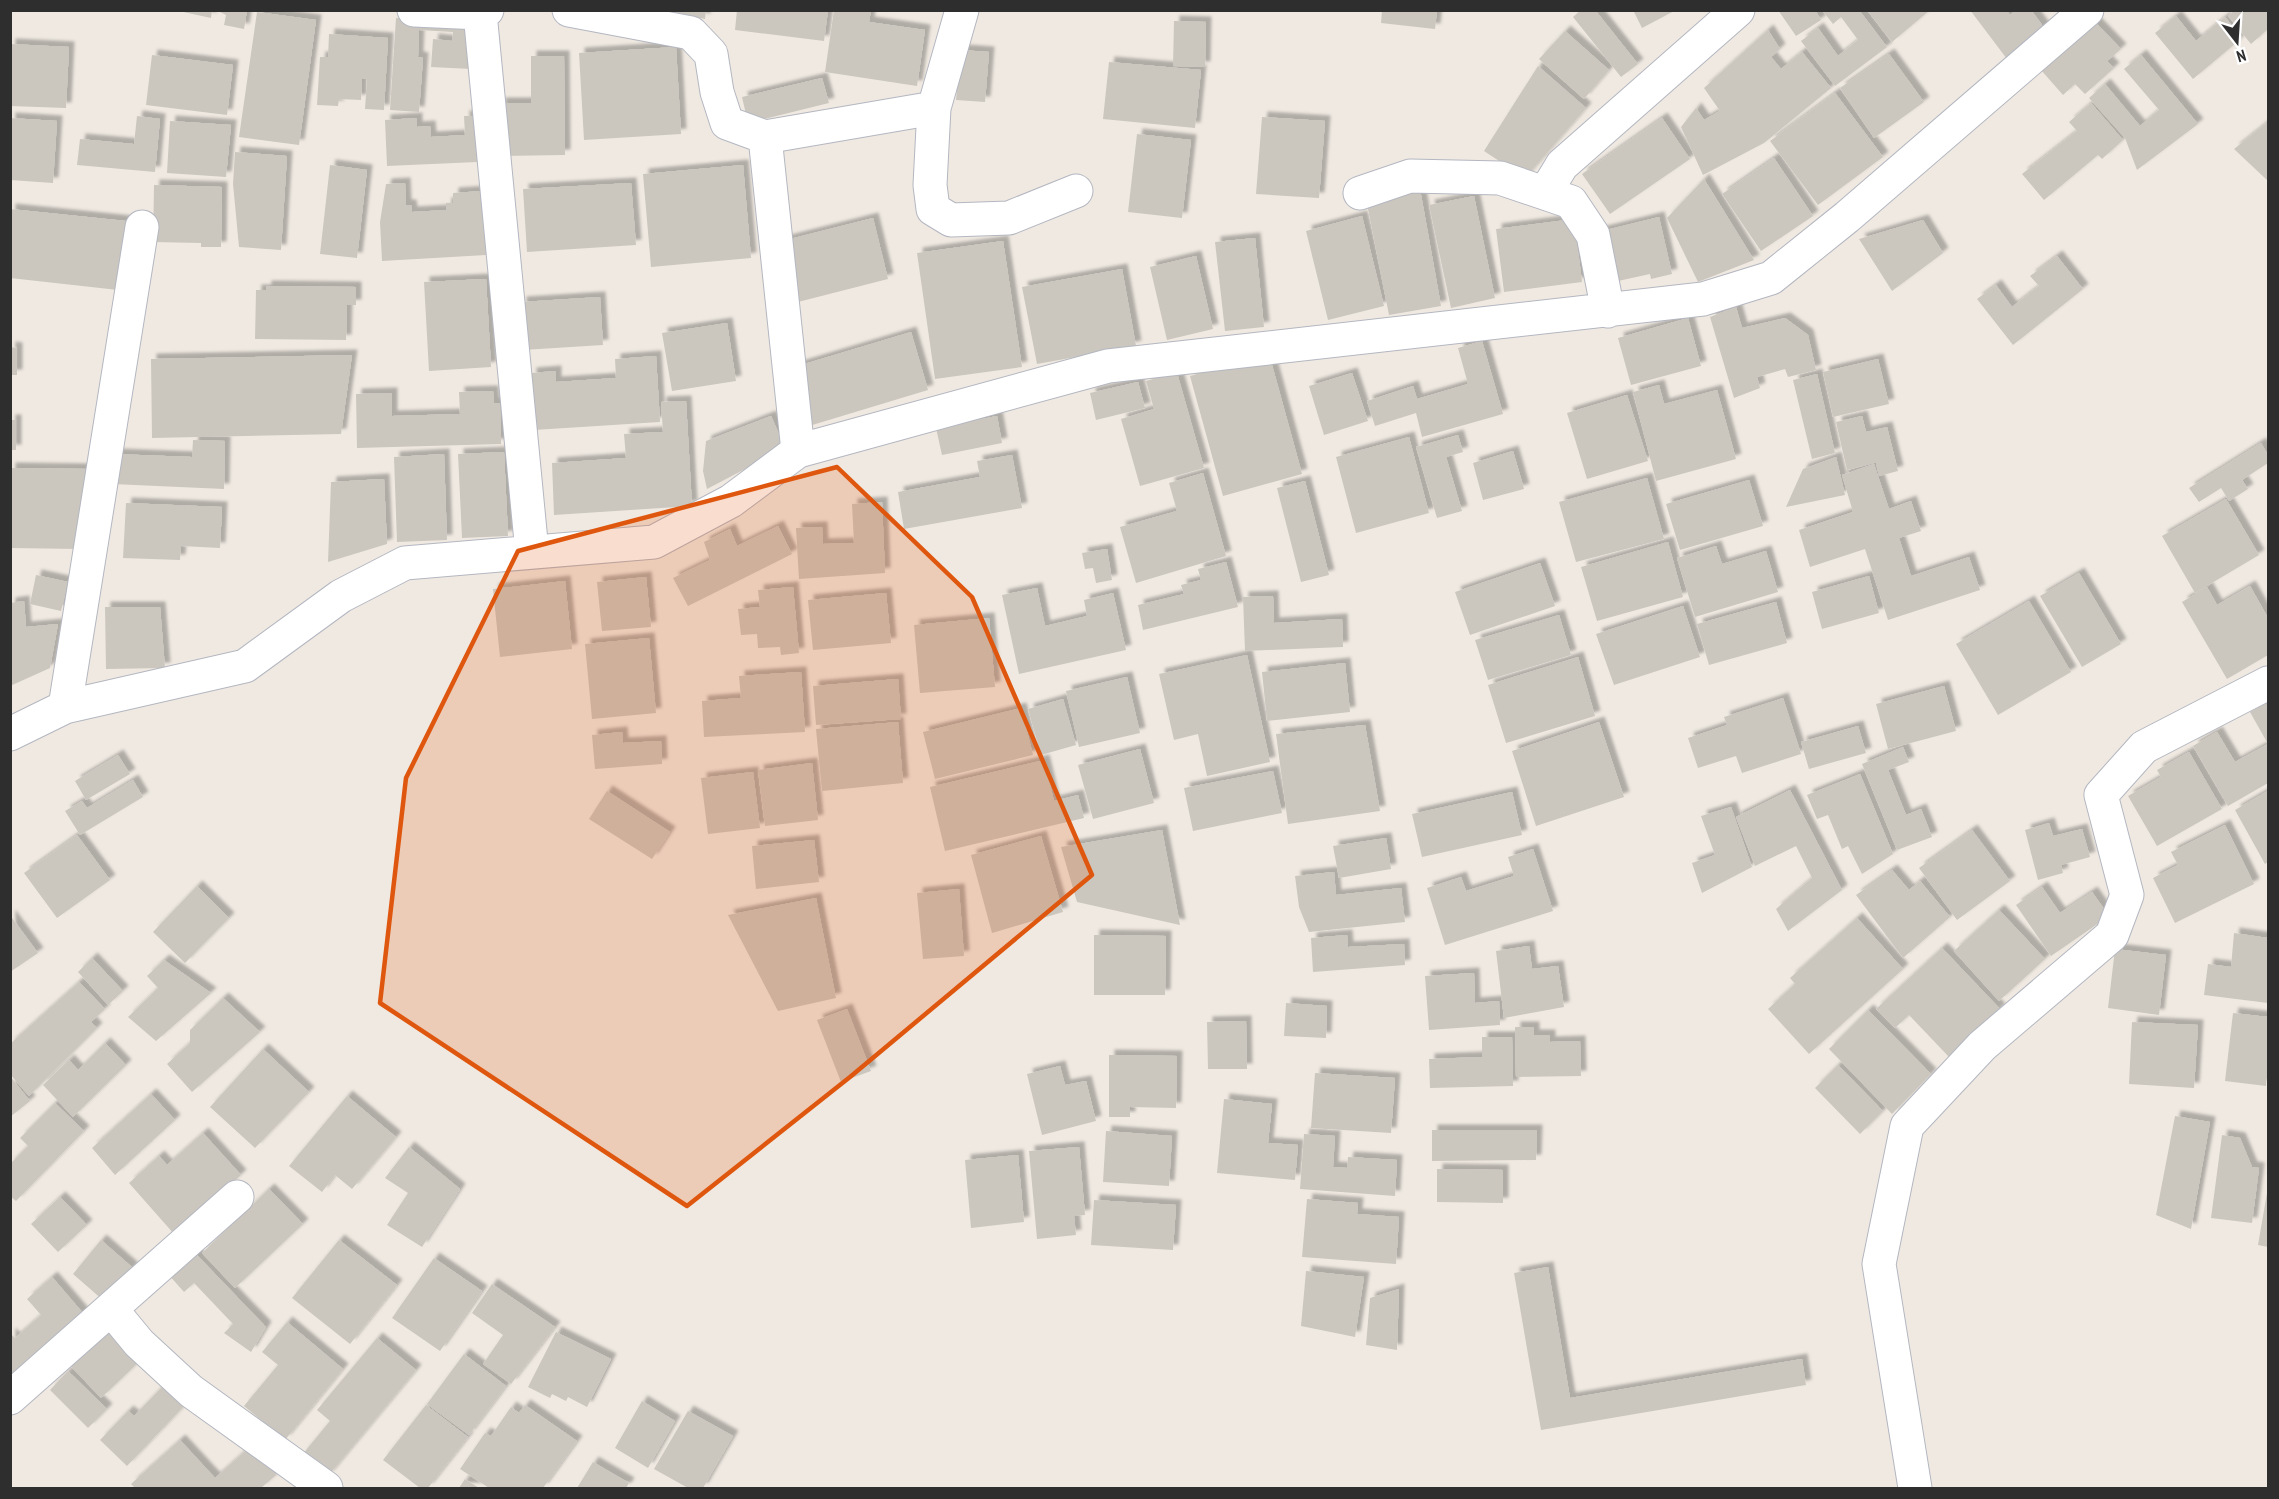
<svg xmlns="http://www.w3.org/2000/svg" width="2279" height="1499" font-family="'PT Sans Narrow',sans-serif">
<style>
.building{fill:#cbc7bf;filter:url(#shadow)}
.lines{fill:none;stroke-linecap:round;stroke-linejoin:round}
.street-casing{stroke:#b4b7c1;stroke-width:35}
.street{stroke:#fff;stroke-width:33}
.marked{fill:#df570e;fill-opacity:0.2;stroke:#df570e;stroke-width:4.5;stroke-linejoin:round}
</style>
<defs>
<filter id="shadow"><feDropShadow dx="5.5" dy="-5.5" stdDeviation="1.5" flood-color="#0004"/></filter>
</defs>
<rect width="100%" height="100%" fill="#efe9e1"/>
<path class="building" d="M174 10H212L211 18Z
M216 10H247L244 29 224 25 226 15Z
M665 10H706L705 19Z
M737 10H828L824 41 735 30Z
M834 10H871L869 22 925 30 917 86 825 72Z
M1382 10H1437L1435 29 1381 23Z
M1581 10H1595L1638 64 1621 77 1573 17Z
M1633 10H1676L1642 28Z
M1778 10H1815L1821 20 1796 36Z
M1822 10H1859L1887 47 1835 86 1801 41 1818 28 1838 56 1858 40 1841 17 1833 24Z
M1867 10H1930L1892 42Z
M1970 10H2006L2010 15 2016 10H2031L2045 29 2007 59Z
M2235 10H2268V29L2251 44 2228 16Z
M257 12 316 20 299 145 239 137Z
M2176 16 2196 41 2225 17 2242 38 2193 79 2155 33Z
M396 18 470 22 471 69 431 67 433 39 452 41 453 32 419 30 418 57 423 58 419 112 390 110Z
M1174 21 1206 22 1205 67 1173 66Z
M2095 22 2121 49 2107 61 2114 68 2085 94 2075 84 2063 95 2041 70Z
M1768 30 1780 49 1771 57 1781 69 1802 52 1831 88 1764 143 1703 175 1681 127 1696 108 1704 120 1720 111 1704 88Z
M1565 31 1609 70 1584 99 1539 59Z
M329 34 388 38 384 110 365 109 367 79 362 78 361 100 339 99 338 106 317 105 320 57H328Z
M10 44 69 47 66 108 10 106Z
M676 47 681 134 584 140 579 53Z
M961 50 989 52 985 102 956 100Z
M1889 54 1924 102 1874 138 1840 88Z
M152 55 233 65 227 115 146 105Z
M2141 55 2198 124 2137 170 2125 138 2089 98 2105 84 2140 126 2159 110 2124 69Z
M531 56H564L565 155 501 156 500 103H531Z
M1109 62 1201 70 1195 128 1103 119Z
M1538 66 1586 108 1525 178 1484 151Z
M822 78 829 103 748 123 742 97Z
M1835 93 1883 157 1818 205 1770 141Z
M2091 103 2123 140 2102 159 2098 155 2044 200 2022 174 2077 131 2069 122Z
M137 116 160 119 155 172 77 165 80 139 134 144Z
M464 116H475L477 162 387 166 385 120 417 118V127L430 126 431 137 465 135Z
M1262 117 1325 121 1319 198 1256 194Z
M10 118 57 121 53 183 10 180Z
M1662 118 1690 159 1610 214 1582 174Z
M170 121 231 125 226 177 167 173Z
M2268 122V181L2234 149Z
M1137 134 1191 140 1182 218 1128 212Z
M235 152 287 156 281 250 239 247 233 184Z
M1774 158 1813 216 1761 251 1722 194Z
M330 165 367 170 357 258 320 254Z
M743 165 751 258 651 267 643 174Z
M1704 179 1754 260 1698 282 1667 218Z
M405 183 406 205H411L412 212 446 210V203H453V193L483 191 486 255 382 261 380 222 386 184Z
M631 183 636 245 527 252 523 189Z
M154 185 222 187 221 247H201V243L153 242Z
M1420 189 1441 306 1389 315 1366 199Z
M1474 196 1495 298 1451 308 1429 205Z
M10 209 126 221 118 290 10 278Z
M1362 216 1384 306 1328 320 1306 231Z
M1659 217 1672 274 1651 279 1650 274 1609 283 1598 232Z
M873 218 888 279 798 302 782 241Z
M1574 219 1582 282 1504 292 1496 229Z
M1923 220 1943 253 1892 291 1859 239Z
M1255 238 1264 327 1225 331 1215 242Z
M1003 241 1022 367 935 379 917 253Z
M1196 256 1213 329 1167 340 1150 267Z
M2057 256 2083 289 2013 345 1977 299 1996 285 2012 307 2039 286 2030 276Z
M1122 269 1136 346 1037 364 1022 287Z
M486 279 491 367 429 371 424 282Z
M266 286 356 287V305H347L346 340 255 339 256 290H266Z
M600 297 603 345 523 350 521 302Z
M1736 307 1742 328 1785 318 1808 335 1816 370 1788 377 1785 369 1757 377 1760 388 1734 398 1710 317Z
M1688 318 1701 366 1631 385 1618 338Z
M727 323 736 381 672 391 662 333Z
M911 332 928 390 809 426 791 368Z
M1482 341 1503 414 1422 437 1416 413 1375 426 1367 401 1413 386 1417 399 1468 384 1458 348Z
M10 347 17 348V375H10Z
M1269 354 1302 474 1223 496 1190 376Z
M352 355 341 434 152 438 151 359Z
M656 356 660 422 534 430 531 373 556 371V382L616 378 615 359Z
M1878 359 1889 404 1833 417 1823 372Z
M1177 373 1204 468 1140 486 1121 419 1154 409 1146 381Z
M1352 373 1368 421 1324 435 1309 386Z
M1817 374 1835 453 1812 459 1793 380Z
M1138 382 1145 408 1096 420 1090 393Z
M1659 385 1664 404 1717 390 1736 459 1656 481 1633 392Z
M493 391 494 403H500L501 444 357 448 356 394 392 393V416L460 414 459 392Z
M1627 395 1648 461 1587 479 1567 413Z
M686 401 692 506 554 515 552 463 626 458 624 434 663 432 661 402Z
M771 416 785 448 707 489 703 471 706 441Z
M997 416 1002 443 942 455 936 428Z
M1862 416 1866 432 1887 427 1898 471 1879 476 1876 463 1878 462 1847 470 1836 422Z
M10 420H16V450H10Z
M1458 435 1463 452 1446 457 1462 511 1437 518 1416 447Z
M1409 437 1429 513 1356 533 1336 457Z
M193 440 225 441 224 489 112 484 114 454 192 457Z
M2261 443 2268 455V463L2242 480 2248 489 2229 501 2221 488 2199 502 2189 488Z
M1513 451 1524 489 1483 500 1473 463Z
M504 452 508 536 462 538 458 454Z
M444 454 447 540 397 542 394 457Z
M1012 455 1022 508 904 529 898 492 980 477 977 461Z
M1836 457 1845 495 1786 507 1803 469Z
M1874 464 1889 509 1911 501 1921 531 1899 538 1911 576 1969 557 1980 590 1888 620 1865 549 1810 567 1799 530 1853 512 1842 475Z
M10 468 87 469 79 549 10 548Z
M1203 473 1226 556 1136 583 1120 527 1177 511 1169 483Z
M1647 478 1664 539 1576 562 1559 502Z
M384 479 387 544 328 562 331 482Z
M1749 480 1763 526 1680 550 1666 504Z
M1305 481 1329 575 1301 582 1277 488Z
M2226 499 2259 555 2195 593 2162 536Z
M882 502 885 573 799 579 796 528 822 527 823 544 854 543 852 504Z
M126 503 222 507 220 548 181 546 180 560 123 558Z
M778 526 792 554 688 606 673 578 710 560 704 542 730 529 737 546Z
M1668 542 1683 597 1597 621 1581 567Z
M1716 546 1722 564 1766 551 1778 592 1695 617 1677 558Z
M1107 549 1112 580 1096 583 1093 568 1085 569 1082 553Z
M1226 562 1238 607 1143 630 1138 605 1184 594 1181 585 1201 580 1198 569Z
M1540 563 1555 606 1470 635 1455 592Z
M2079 573 2121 644 2082 667 2040 596Z
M36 575 68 582 61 611 30 604Z
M1869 576 1879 613 1822 629 1812 592Z
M646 577 651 627 602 631 597 582Z
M565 581 572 649 500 657 493 589Z
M2250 586 2268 618V655L2227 679 2182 602 2207 587 2217 605Z
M793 587 799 653 781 655 780 647 758 648 757 634 741 635 738 609 760 607 758 590Z
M1037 588 1045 626 1087 616 1084 600 1113 593 1126 650 1019 674 1002 595Z
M886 593 891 643 813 650 808 600Z
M1273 596 1274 623 1342 619 1343 647 1245 651 1243 597Z
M24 601 26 627 58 624 50 668 10 686V603Z
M2029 601 2071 672 1998 715 1956 644Z
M1776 602 1787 643 1709 665 1697 624Z
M1683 606 1700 657 1614 685 1596 634Z
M105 607H160L165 668 106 669Z
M1559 615 1571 655 1488 680 1475 640Z
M989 618 995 687 920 693 914 625Z
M649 638 656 713 592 719 585 644Z
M1247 655 1270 762 1207 776 1198 734 1174 740 1159 674Z
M1578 657 1595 716 1506 743 1488 685Z
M1345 663 1350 712 1267 721 1262 672Z
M801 672 805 732 704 737 702 701 741 698 739 676Z
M1127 677 1140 733 1079 747 1066 691Z
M898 679 901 719 816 725 813 686Z
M1944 686 1956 731 1888 749 1876 704Z
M1783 698 1801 754 1742 773 1736 756 1698 768 1688 738 1727 725 1724 717Z
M1063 699 1076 745 1041 755 1028 709Z
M2268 702V783L2228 806 2193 746 2217 732 2235 762 2268 744 2250 712Z
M1021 708 1033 755 935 779 923 732Z
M898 722 903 783 822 791 816 729Z
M1599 722 1624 797 1536 826 1512 751Z
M1365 725 1380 811 1288 824 1276 734Z
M1858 726 1866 753 1809 769 1801 742Z
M622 732 623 743 661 741 662 764 595 769 592 735Z
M1903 747 1909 762 1888 770 1906 815 1921 809 1932 837 1897 850 1862 764Z
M1140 749 1154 803 1093 819 1078 765Z
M2189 752 2222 809 2157 846 2128 796 2161 777 2157 770Z
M118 755 130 774 86 800 75 781Z
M1044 760 1054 801 1078 795 1084 818 945 851 930 787Z
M812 763 818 820 765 826 758 770Z
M1273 771 1282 813 1193 831 1184 788Z
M753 772 760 828 708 834 701 778Z
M1860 774 1893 854 1862 874 1848 846 1842 849 1828 815 1817 819 1807 795Z
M133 780 143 797 80 835 65 811 82 801 87 808Z
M1790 790 1842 890 1788 931 1776 909 1812 878 1796 846 1755 866 1736 817Z
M607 791 670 832 652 859 589 819Z
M2268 791V862L2265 864 2235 810Z
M1512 792 1522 835 1422 857 1412 814Z
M1731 807 1752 867 1702 893 1692 863 1715 855 1701 816Z
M2049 823 2053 836 2082 829 2090 857 2061 865 2063 873 2038 880 2025 830Z
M2225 825 2254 884 2175 923 2153 878 2178 865 2171 852Z
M1162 830 1180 925 1077 902 1061 847Z
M1972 830 2010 881 1957 920 1919 868Z
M77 835 110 880 57 918 24 873Z
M1041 836 1063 912 992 933 971 855Z
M1386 838 1391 869 1339 878 1333 846Z
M814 840 819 882 756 889 752 846Z
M1533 849 1553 911 1445 945 1427 888 1461 877 1466 891 1514 876 1508 857Z
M1892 870 1909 890 1920 881 1950 917 1903 958 1856 895Z
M1334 872 1336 895 1401 888 1405 922 1309 932 1299 907 1295 876Z
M197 886 229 918 185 963 153 932Z
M2042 887 2060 913 2092 892 2109 916 2051 956 2016 905Z
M959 889 964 956 923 959 917 893Z
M816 898 836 998 778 1011 728 915Z
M1999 910 2045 959 1999 1001 1954 951Z
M10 915 38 953 10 972Z
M1857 918 1903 969 1809 1054 1768 1009 1795 984 1790 978Z
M2234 933 2268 938V1003L2204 995 2208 964 2231 967Z
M1094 935 1166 936 1165 995H1094Z
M1347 935 1348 947 1404 944 1405 965 1313 972 1311 938Z
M1529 946 1532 969 1558 966 1564 1007 1504 1018 1496 951Z
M1942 948 2000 1009 1949 1057 1909 1015 1895 1028 1876 1009Z
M2115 949 2166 955 2159 1015 2108 1008Z
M92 958 123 991 108 1005 78 972Z
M164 960 211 993 156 1041 128 1017 158 988 147 976Z
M1474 973 1475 1003 1499 1001 1500 1025 1429 1030 1425 976Z
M79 982 105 1009 91 1022 97 1028 29 1096 10 1074V1044Z
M223 998 260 1032 192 1092 167 1064 190 1043V1030Z
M1286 1003 1327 1006 1326 1038 1284 1036Z
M847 1009 871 1071 841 1082 817 1020Z
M1868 1010 1931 1074 1892 1114 1829 1049Z
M2233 1013 2268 1017 2266 1086 2225 1081Z
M1246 1021 1247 1069H1208L1207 1022Z
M2132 1022 2198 1025 2194 1088 2129 1084Z
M1515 1027H1534V1035H1550V1042L1580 1041 1581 1076 1516 1077Z
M1482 1037H1512L1513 1086 1430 1088 1429 1059 1482 1057Z
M105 1043 126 1065 73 1117 43 1085 69 1060 78 1070Z
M263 1049 309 1092 255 1148 210 1107Z
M1109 1055 1177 1056 1176 1108 1130 1107V1117H1109Z
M1838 1065 1883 1111 1860 1134 1815 1088Z
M1060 1066 1065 1085 1086 1081 1096 1121 1042 1135 1027 1074Z
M1315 1073 1395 1078 1391 1133 1311 1128Z
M10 1076 30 1101 10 1117Z
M151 1094 175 1120 115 1175 92 1148Z
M347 1096 396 1137 352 1189 335 1175 322 1192 289 1166Z
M1224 1099 1272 1104 1268 1143 1298 1145 1295 1180 1217 1173Z
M55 1103 84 1131 16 1201 10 1196V1164L28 1146 20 1138Z
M2175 1116 2210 1122 2191 1229 2156 1215Z
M1432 1130H1537L1536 1160 1432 1161Z
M1106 1131 1172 1136 1169 1186 1103 1182Z
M203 1133 241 1175 174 1234 129 1183 159 1156 167 1165Z
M1304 1134 1335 1136 1333 1167 1347 1168 1348 1157 1397 1160 1395 1196 1300 1189Z
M2222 1135 2240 1138 2252 1167 2259 1168 2252 1223 2211 1218Z
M409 1147 460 1189 422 1247 387 1225 408 1193 385 1178Z
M1079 1147 1085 1215 1074 1216 1076 1235 1037 1239 1029 1151Z
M1018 1155 1024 1222 971 1228 965 1160Z
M1437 1169 1503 1170V1203L1437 1202Z
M269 1189 303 1224 235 1288 202 1253Z
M2267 1193H2268V1247L2258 1245Z
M60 1197 87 1225 58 1252 31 1224Z
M1307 1199 1358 1203 1357 1214 1399 1217 1396 1264 1302 1257Z
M1094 1200 1176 1205 1173 1250 1091 1245Z
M101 1240 133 1268 104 1301 73 1274Z
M339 1240 397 1285 350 1344 292 1298Z
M193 1251 266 1327 251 1352 224 1333 233 1324 194 1283 184 1292 168 1274Z
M434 1258 482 1291 440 1351 392 1318Z
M1548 1267 1570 1398 1802 1359 1806 1385 1541 1430 1514 1273Z
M1306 1271 1364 1277 1355 1337 1301 1326Z
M52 1277 88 1319 10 1377V1333L15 1338 41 1315 27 1299Z
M492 1284 555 1327 511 1384 483 1364 503 1335 472 1313Z
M1399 1289 1397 1350 1366 1345 1370 1298Z
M287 1322 343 1369 285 1440 244 1406 278 1365 262 1352Z
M107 1324 142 1359 101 1398 67 1362Z
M556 1332 611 1359 587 1407 568 1397 566 1401 552 1394 550 1398 528 1387Z
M377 1338 416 1370 328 1476 302 1455 330 1421 317 1410Z
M464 1354 506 1386 469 1435 427 1404Z
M68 1371 107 1409 88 1428 50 1390Z
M164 1385 185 1405 127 1466 100 1440 128 1411 134 1416Z
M642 1401 675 1421 648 1468 615 1448Z
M426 1405 468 1437 428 1488H420L383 1460Z
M525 1405 577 1441 543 1488H489L460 1469 485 1433 491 1436 511 1407 519 1413Z
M688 1411 733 1436 703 1488H688L654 1469Z
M180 1440 215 1478 251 1446 276 1475 261 1488H135L131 1484Z
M593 1462 629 1483 626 1488H577Z
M465 1479 479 1488H459Z"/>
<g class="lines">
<g class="street-casing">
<path id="street" d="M414 10 480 13 487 10
M569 10 691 33 711 54 717 92 727 123 765 137 934 108
M962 10 934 108 930 185 933 209 951 220 1009 218 1076 191
M480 13 532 552
M765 137 798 451
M1360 193 1410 176 1500 178 1571 202 1593 235 1608 311
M1545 193 1562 165 1738 10
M65 707 142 227
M10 734 65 707 245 666 341 596 405 563 654 542 731 501 798 451 1108 366 1703 299 1771 278 1847 217 2087 10
M111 1309 139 1343 191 1391 326 1488
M10 1398 237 1197
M1915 1488 1879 1264 1907 1126 1982 1046 2112 935 2127 895 2101 795 2144 747 2268 683"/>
</g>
<use href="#street" class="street"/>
</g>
<path class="marked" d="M837 467 972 597 1092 875 850 1077 687 1206 380 1003 406 778 518 551Z"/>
<rect width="2279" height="1499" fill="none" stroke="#2e2e2e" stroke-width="24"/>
<g transform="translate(2237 42) rotate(163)" stroke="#ffffff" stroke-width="4.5" paint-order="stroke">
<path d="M0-4.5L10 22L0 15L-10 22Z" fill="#2e2e2e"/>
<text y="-9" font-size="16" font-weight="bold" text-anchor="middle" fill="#2e2e2e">N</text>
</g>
</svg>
